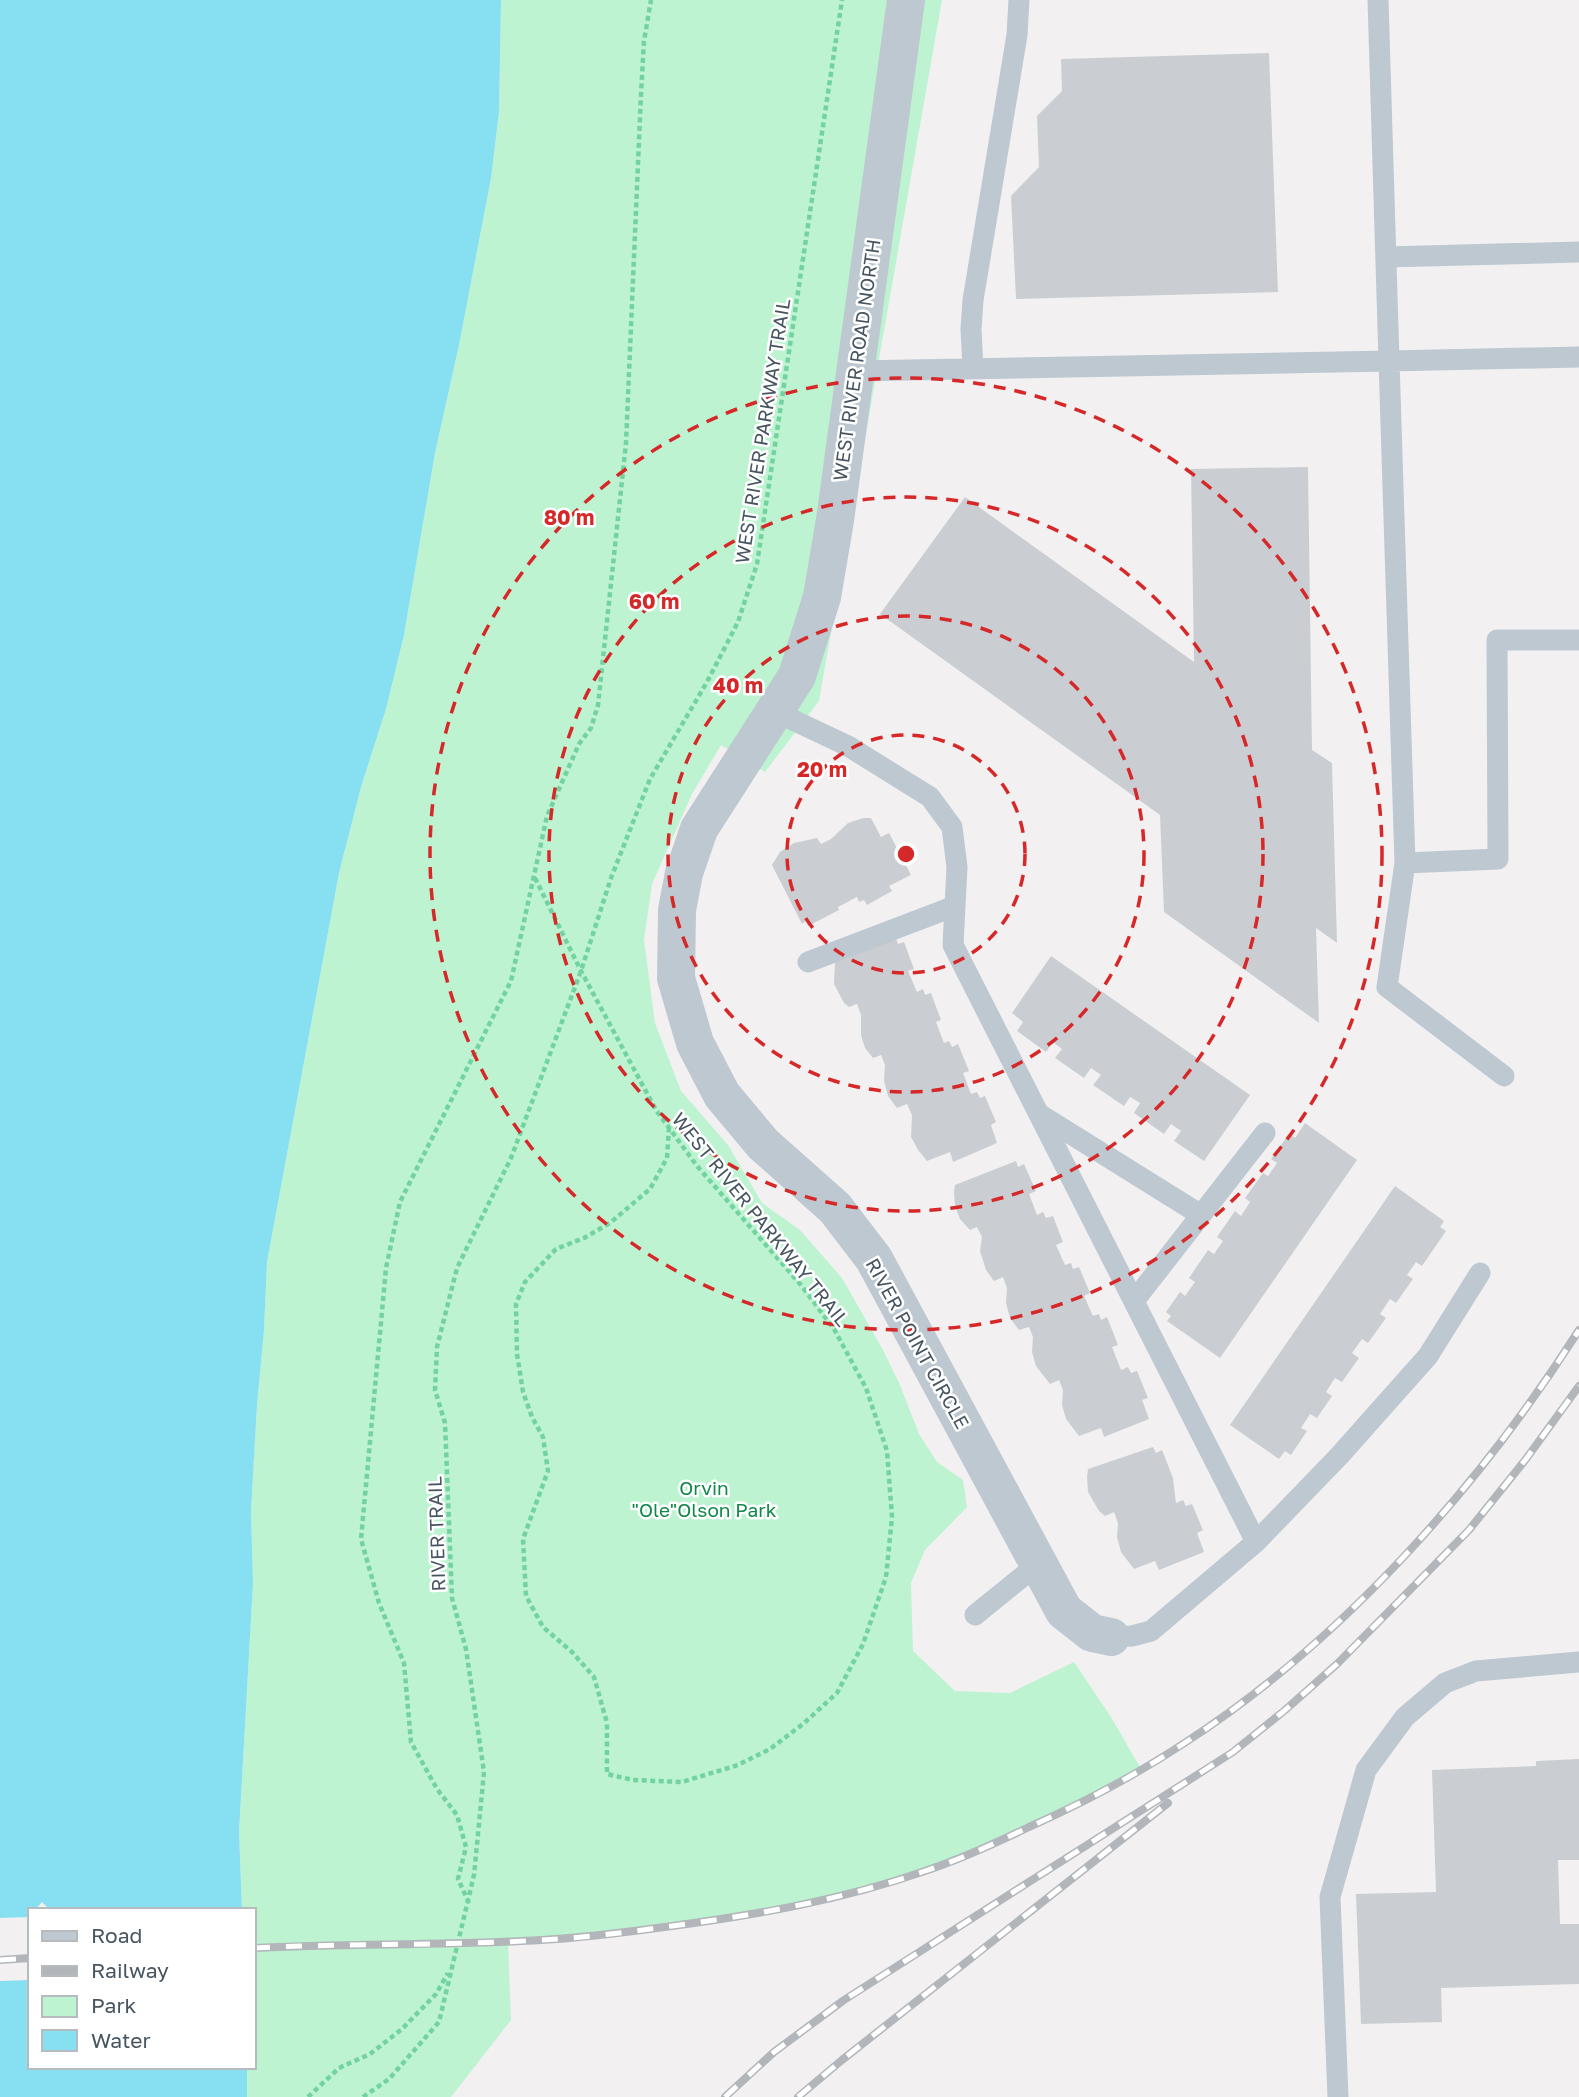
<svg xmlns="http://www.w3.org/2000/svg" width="1579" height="2097" font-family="'Golos Text',sans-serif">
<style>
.green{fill:#bdf3d0}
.water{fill:#87dff2}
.pier{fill:#f3f0f1}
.building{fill:#caced3}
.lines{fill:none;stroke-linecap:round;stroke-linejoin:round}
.path{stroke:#72d3a1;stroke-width:4.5;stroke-dasharray:5 3.5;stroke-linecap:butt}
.service{stroke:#bdc8d1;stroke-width:21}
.minor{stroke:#bdc8d1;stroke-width:38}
.rail-casing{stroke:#b2b6bb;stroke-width:8}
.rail{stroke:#fff;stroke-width:5;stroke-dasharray:16;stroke-linecap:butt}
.ring{fill:none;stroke:#d62828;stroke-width:3.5;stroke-dasharray:12 9}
.labels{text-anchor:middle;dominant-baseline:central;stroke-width:5;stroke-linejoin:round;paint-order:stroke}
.street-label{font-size:19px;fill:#475560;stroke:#fff}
.park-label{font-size:19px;fill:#118749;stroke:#fff}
.centre{fill:#d62828;stroke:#fff;stroke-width:3.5}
.ring-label{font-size:21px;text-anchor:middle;font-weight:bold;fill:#d62828;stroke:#fff;stroke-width:5;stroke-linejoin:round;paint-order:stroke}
</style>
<rect width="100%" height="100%" fill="#f3f0f1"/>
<path class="green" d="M501 0H942L819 701 765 772 721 745 692 794 652 884 644 940 655 1023 681 1091 728 1145 762 1203 800 1230 842 1278 883 1350 900 1385 919 1434 937 1462 963 1480 967 1507 925 1550 911 1583 913 1651 955 1691 1010 1693 1074 1662 1111 1717 1141 1769 1057 1814 981 1849 924 1872 863 1890 730 1918 508 1941 511 2020 451 2097H247V2067H254V1910H242L239 1832 253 1583 251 1511 257 1405 264 1330 267 1262 339 873 361 787 386 709 404 635 435 453 459 345 491 178 499 112Z"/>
<path class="water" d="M0 0H501L499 112 491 178 459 345 435 453 404 635 386 709 361 787 339 873 267 1262 264 1330 257 1405 251 1511 253 1583 239 1832 242 1910H50L42 1902 35 1910H30V2067H247V2097H0Z"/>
<path class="pier" d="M30 1917V1980L0 1981V1918Z"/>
<path class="building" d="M1269 53 1278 292 1016 299 1011 196 1039 167 1037 116 1062 91 1061 59Z
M1308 467 1312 750 1332 763 1337 943 1316 928 1319 1023 1164 912 1160 815 880 614 965 497 1194 662 1191 469Z
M863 818H871L881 837 889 833 911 875 889 886 892 891 867 905 864 900 859 902 857 897 838 907 839 910 808 926 806 921 802 924 772 865 780 852 794 843 817 838 821 844 831 839 848 823Z
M896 938 898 944 904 942 914 969 908 971 917 992 923 989 925 995 931 993 941 1020 936 1022 944 1043 949 1041 952 1047 958 1044 969 1071 963 1073 971 1094 977 1092 980 1098 985 1096 996 1122 991 1125 997 1143 953 1162 950 1152 927 1161 918 1150 911 1137 912 1115 907 1104 897 1108 888 1096 884 1081 885 1065 881 1055 873 1058 865 1048 861 1035V1015L857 1004 849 1007 844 1003 834 984 835 962Z
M1051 956 1250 1095 1204 1161 1174 1141 1181 1131 1171 1124 1164 1134 1134 1113 1140 1103 1130 1097 1124 1106 1093 1085 1101 1075 1091 1068 1084 1078 1055 1058 1062 1049 1053 1042 1046 1052 1017 1031 1023 1022 1012 1013Z
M1305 1123 1357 1160 1220 1358 1167 1321 1171 1316 1166 1312 1180 1292 1185 1296 1195 1282 1189 1278 1208 1250 1214 1254 1223 1241 1217 1237 1235 1211 1241 1216 1250 1202 1245 1198 1263 1173 1268 1176 1277 1163 1271 1159 1289 1134 1295 1138Z
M1016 1161 1018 1167 1024 1164 1036 1191 1029 1194 1037 1215 1043 1212 1046 1218 1053 1216 1063 1242 1056 1245 1065 1265 1071 1263 1073 1269 1079 1267 1090 1293 1084 1296 1093 1316 1099 1314 1101 1320 1107 1317 1118 1345 1112 1347 1121 1370 1128 1367 1131 1373 1137 1371 1148 1398 1142 1400 1149 1419 1104 1437 1101 1428 1079 1436 1066 1419 1062 1405 1063 1390 1059 1380 1050 1384 1036 1366 1032 1352 1033 1337 1029 1327 1019 1330 1010 1318 1006 1303 1007 1288 1003 1277 994 1281 986 1270 980 1251 982 1237 977 1227 970 1230 960 1219 955 1206 954 1192 955 1185Z
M1395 1186 1444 1221 1440 1227 1446 1231 1422 1266 1416 1262 1407 1275 1413 1279 1396 1303 1390 1299 1380 1314 1386 1318 1368 1343 1362 1339 1352 1353 1359 1358 1342 1382 1335 1378 1326 1392 1332 1396 1317 1418 1310 1414 1301 1428 1307 1431 1291 1455 1285 1451 1279 1459 1230 1425Z
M1153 1447 1156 1453 1162 1450 1173 1478 1176 1503 1183 1500 1186 1506 1192 1504 1203 1530 1197 1533 1204 1552 1159 1570 1155 1561 1134 1569 1121 1552 1117 1537 1118 1523 1114 1512 1105 1516 1099 1511 1088 1492 1087 1477 1088 1469Z
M1579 1759V1860H1558L1560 1924H1579V1984L1441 1988 1442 2022 1361 2024 1356 1894 1436 1892 1432 1770 1536 1766V1761Z"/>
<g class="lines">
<path class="path" d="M535 878 581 971 656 1110 697 1166 800 1284 834 1329 866 1388 887 1451 892 1517 886 1577 863 1644 837 1693 803 1724 770 1749 738 1765 682 1782 633 1780 607 1774V1723L594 1677 572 1652 543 1627 526 1596 523 1539 548 1471 543 1437 532 1417 523 1392 517 1354 516 1304 525 1282 556 1249 584 1238 610 1223 650 1189 667 1158 669 1127
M469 1903 458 1879 466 1847 457 1815 437 1789 411 1742 404 1663 379 1603 361 1539 386 1268 400 1202 511 981 547 816 579 744 591 728 598 705 626 443 641 94 644 41 651 0
M308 2097 339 2068 370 2054 402 2029 436 1994 448 1973
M363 2097 389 2079 439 2022 474 1875 484 1772 466 1649 452 1598 445 1423 435 1390 437 1347 457 1268 511 1158 581 971 611 878 650 779 707 682 738 622 757 564 842 0"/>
<path class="service" d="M1378 0 1389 361 1579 357
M1386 257 1579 252
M973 369 971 329 973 300 1017 35 1019 0
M854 371 1389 361 1405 863 1387 987 1504 1076
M776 712 848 746 930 797 952 827 957 867 953 945 1256 1542
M1405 863 1498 859 1497 640H1579
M808 962 955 906
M1039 1114 1201 1215
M1134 1301 1265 1133
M975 1615 1038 1564
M1111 1637 1132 1636 1151 1631 1256 1542 1340 1455 1428 1356 1480 1273
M1338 2097 1330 1897 1366 1770 1405 1717 1445 1683 1476 1671 1579 1662"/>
<path class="minor" d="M906 0 835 520 822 597 797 676 699 829 684 873 677 910 676 978 695 1043 722 1095 763 1144 835 1208 874 1259 1064 1611 1092 1633 1111 1637"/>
<g class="rail-casing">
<path id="rail" d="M254 1948C349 1943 445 1946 541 1940 584 1938 628 1932 672 1926 756 1915 841 1900 922 1872 959 1860 994 1844 1029 1827 1083 1803 1136 1775 1186 1742 1343 1640 1479 1487 1579 1330
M0 1960 30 1958
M725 2097 774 2052 844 2000 1233 1752 1284 1711 1337 1664 1469 1530 1526 1459 1579 1386
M798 2097 842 2060 1168 1803"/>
</g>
<use href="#rail" class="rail"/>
</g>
<g class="ring">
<circle cx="906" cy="854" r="119"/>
<circle cx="906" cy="854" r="238"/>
<circle cx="906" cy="854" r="357"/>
<circle cx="906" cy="854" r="476"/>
</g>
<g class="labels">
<g class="street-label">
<text transform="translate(856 360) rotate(-82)">WEST RIVER ROAD NORTH</text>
<text transform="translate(762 431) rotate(-81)">WEST RIVER PARKWAY TRAIL</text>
<text transform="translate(761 1219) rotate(51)">WEST RIVER PARKWAY TRAIL</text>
<text transform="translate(918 1343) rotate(61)">RIVER POINT CIRCLE</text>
<text transform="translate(436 1534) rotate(-92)">RIVER TRAIL</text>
</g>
<g class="park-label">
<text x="704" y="1487">Orvin<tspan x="704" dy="22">"Ole"Olson Park</tspan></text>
</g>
</g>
<circle cx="906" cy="854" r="10" class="centre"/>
<g class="ring-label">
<text x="569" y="525">80 m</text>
<text x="654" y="609">60 m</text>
<text x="738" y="693">40 m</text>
<text x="822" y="777">20 m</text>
</g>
<rect x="28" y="1908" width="228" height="161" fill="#ffffff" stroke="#b5bbbf" stroke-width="2"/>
<rect x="42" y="1931" width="35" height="10" fill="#bdc8d1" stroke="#b5bbbf" stroke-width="2"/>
<text x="91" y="1943" font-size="21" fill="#475560">Road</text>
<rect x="42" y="1966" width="35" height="10" fill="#b2b6bb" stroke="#b5bbbf" stroke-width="2"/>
<text x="91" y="1978" font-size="21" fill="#475560">Railway</text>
<rect x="42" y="1996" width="35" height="21" fill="#bdf3d0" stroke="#b5bbbf" stroke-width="2"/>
<text x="91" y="2013" font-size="21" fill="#475560">Park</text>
<rect x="42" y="2030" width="35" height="21" fill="#87dff2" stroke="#b5bbbf" stroke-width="2"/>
<text x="91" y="2048" font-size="21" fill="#475560">Water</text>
</svg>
